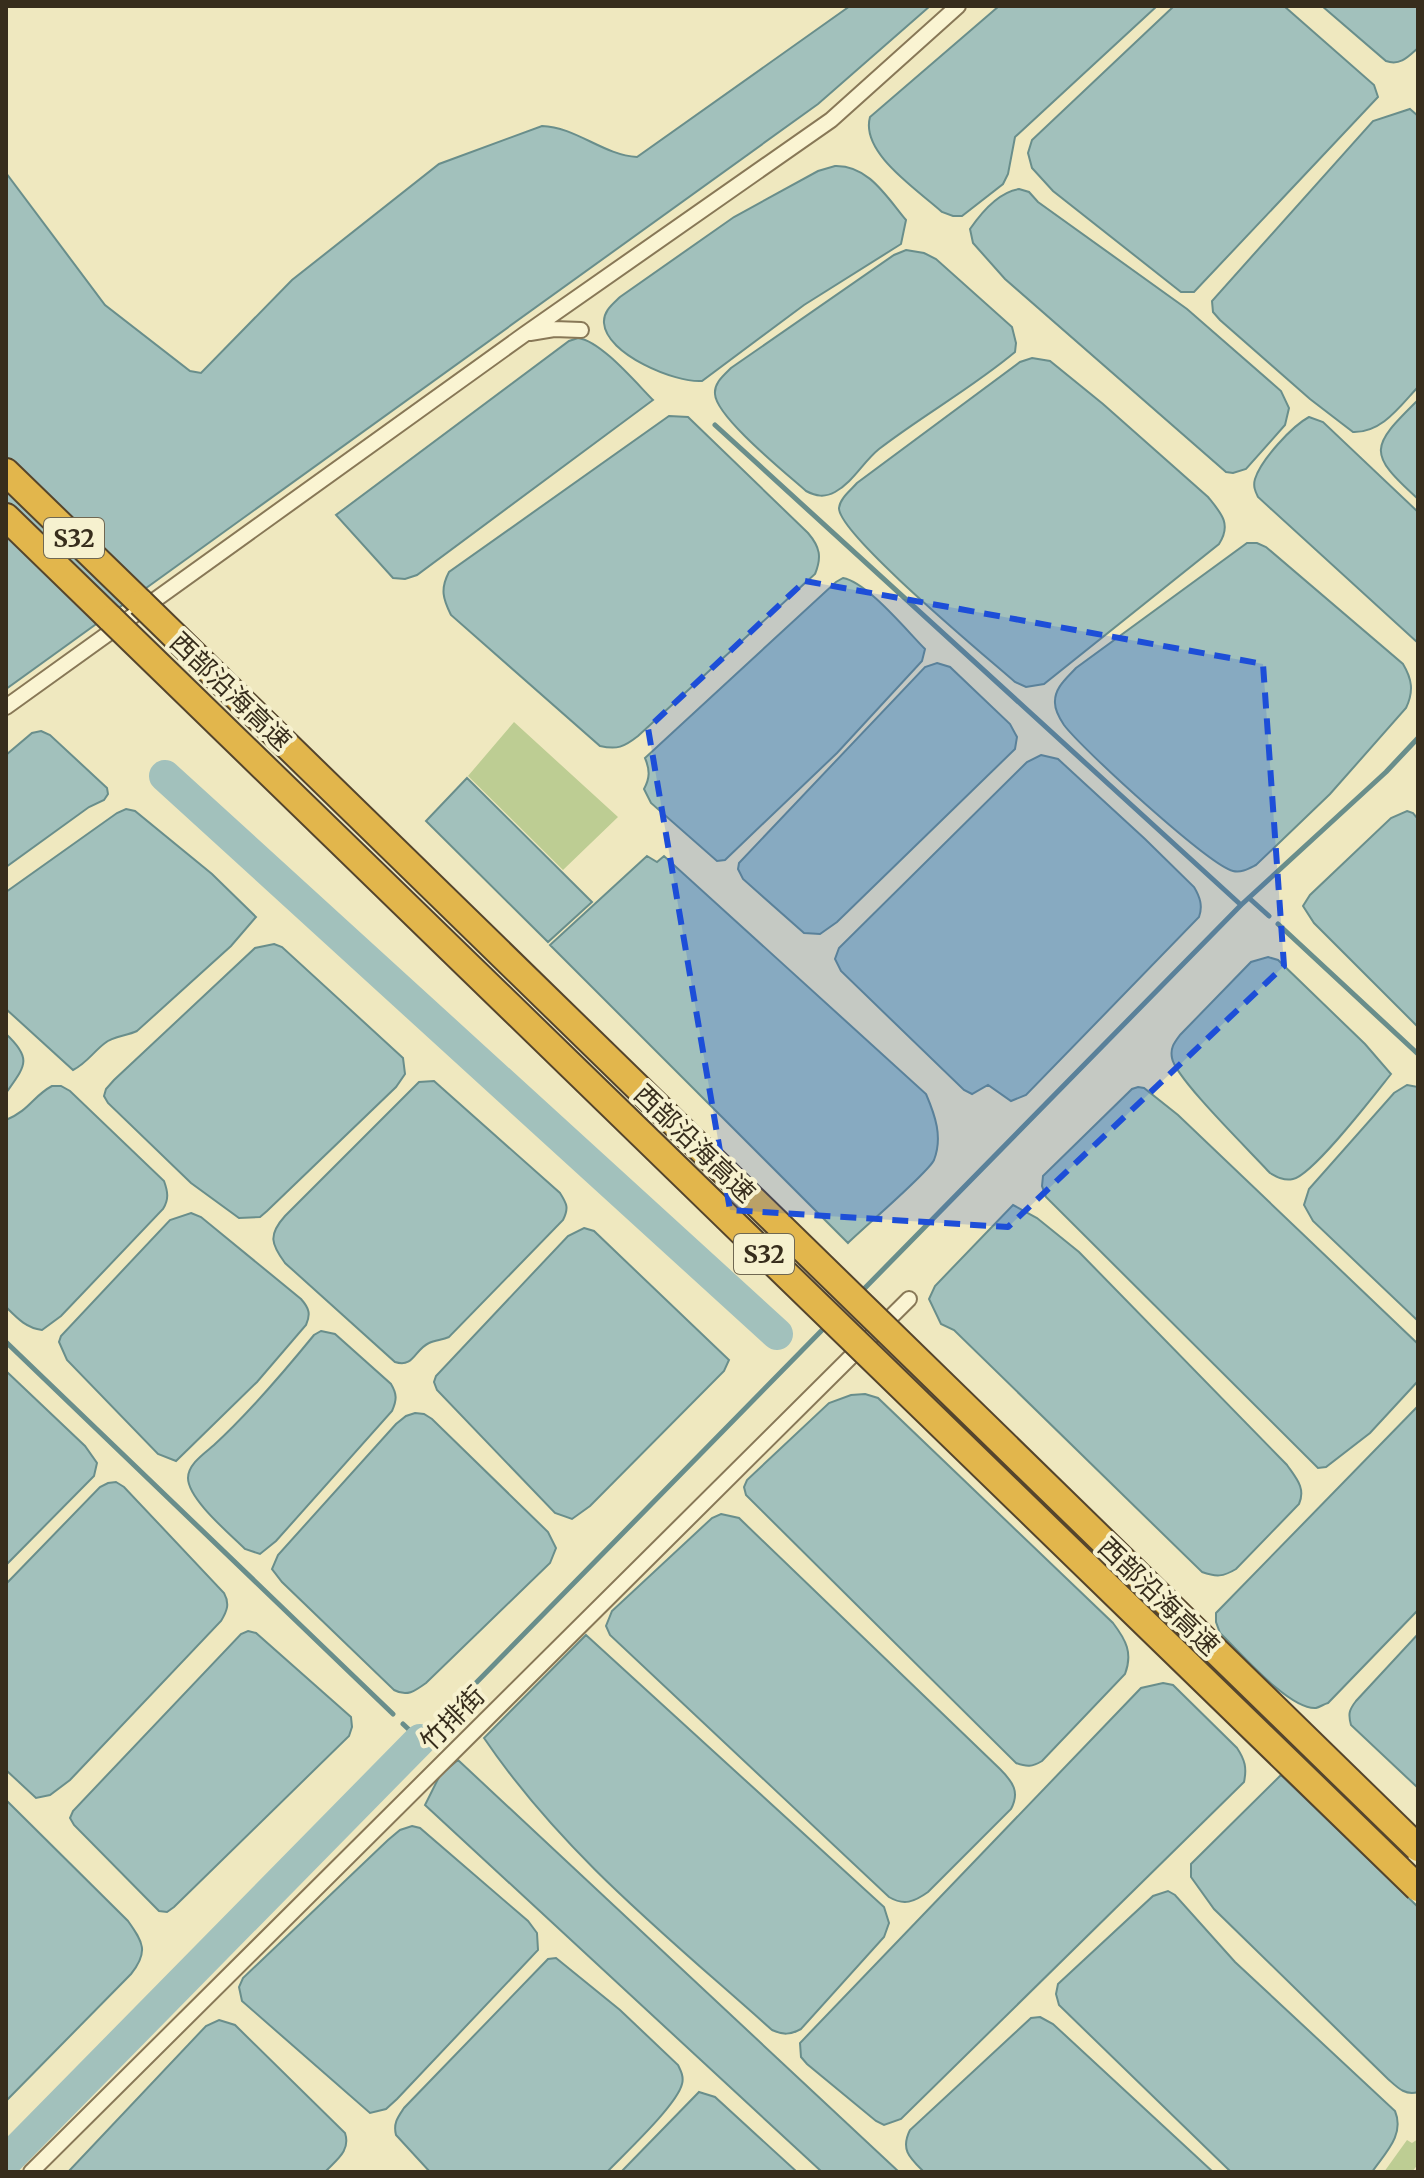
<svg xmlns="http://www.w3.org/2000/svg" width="1424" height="2178" font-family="Merriweather,'Noto Sans SC',serif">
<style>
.green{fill:#bdcd93}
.water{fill:#a2c1bc;stroke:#698e8b;stroke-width:2}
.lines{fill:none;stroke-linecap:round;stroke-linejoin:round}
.stream{stroke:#698e8b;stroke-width:5}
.river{stroke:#a2c1bc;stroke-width:32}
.minor-casing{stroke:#887857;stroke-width:18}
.motorway-casing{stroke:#55452c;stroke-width:30}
.minor{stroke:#faf4d2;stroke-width:14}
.motorway{stroke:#e2b64c;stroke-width:26}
.motorway-bridge-casing{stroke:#55452c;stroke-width:30;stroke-linecap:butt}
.motorway-bridge{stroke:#e2b64c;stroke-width:26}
.marked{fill:#1d4ed8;fill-opacity:0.2;stroke:#1d4ed8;stroke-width:6;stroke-dasharray:16 10;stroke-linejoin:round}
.labels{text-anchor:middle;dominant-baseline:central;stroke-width:8;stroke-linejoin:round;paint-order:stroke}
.shield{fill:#f6f1cf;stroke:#706852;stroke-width:2}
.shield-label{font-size:24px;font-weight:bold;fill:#372d1c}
.street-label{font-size:26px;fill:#372d1c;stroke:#f6f1cf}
</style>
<rect width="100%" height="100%" fill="#efe8bf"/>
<path class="green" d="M514 722 618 817 563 870 468 776Z
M1418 2139V2164L1412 2172H1384L1407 2140 1412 2143Z"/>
<path class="water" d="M850 6H930L818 104 6 689V173L105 305 190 371 201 373 292 280 439 164 542 126C576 127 603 155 637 157Z
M999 6H1157L1015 137 1008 174 1003 184 962 216H953L942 212C918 190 860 153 870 117Z
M1174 6H1284L1374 85 1378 97 1194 292H1181L1053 191 1032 168 1028 153 1032 140Z
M1322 6H1418V48C1408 57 1400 66 1386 61Z
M1410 109 1418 116V387C1400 406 1382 433 1353 432L1310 399 1220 320 1213 312 1212 301 1373 121Z
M835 166C868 165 886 196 906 220L901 244 804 305 702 381C675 383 606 354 604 323 603 311 613 304 620 297L734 217 818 171Z
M1019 189 1029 192 1038 202 1187 309 1281 391 1289 408 1285 425 1246 469 1233 473 1226 472 1005 279 973 243 970 229C981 213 999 192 1019 189Z
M906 250 924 253 936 259 1012 327 1016 343 1015 352C972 388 923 415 879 449 863 462 853 482 835 492 824 498 816 496 806 491 787 474 716 417 715 394 714 383 723 376 731 368L894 255Z
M578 338C601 341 636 383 653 400L417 575 405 579 393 578 336 515 569 341Z
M1032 358 1050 361 1103 404 1208 497C1221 513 1232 524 1219 544L1044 684 1026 687 1015 682C989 659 838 534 839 508 840 498 851 490 857 483L1020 362Z
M1418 400V499C1367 453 1370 447 1418 400Z
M669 416 688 417 808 533C820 547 822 557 815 574L638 736C624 747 617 750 600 746L451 615C443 599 440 589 449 572Z
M1309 417 1323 422 1418 512V643L1258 497C1255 491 1253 486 1255 479 1261 460 1292 426 1309 417Z
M1247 543H1257L1266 547 1403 664C1412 679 1414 691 1406 708L1330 794 1256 865C1248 869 1241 873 1233 871 1209 865 1082 749 1064 725 1060 719 1055 711 1055 703 1054 688 1067 678 1076 668Z
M843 578C867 582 907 631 925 649L922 661 837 753 725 860 717 861 651 803 644 789C650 778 650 770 645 758L836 582Z
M937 663 950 667 1010 724 1017 737 1015 749 837 922 820 934 804 933 743 879 738 869 739 863 925 667Z
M41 731 50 735 107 788 108 794 104 800 89 807 6 867V755L32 733Z
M1041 755 1058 759 1145 839 1194 887C1200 897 1203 906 1199 917L1026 1095 1011 1101 988 1085 972 1094 964 1090 841 971 835 959 839 948 1027 762Z
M467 778 592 902 548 942 426 821Z
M126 809 135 811 212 874 256 917 231 946 137 1031C127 1036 113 1036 105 1043 93 1052 87 1063 73 1070L6 1009V892L117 813Z
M1407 811 1413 813 1418 819V1027L1314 923 1303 906 1310 895 1391 818Z
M647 856 657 862 664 856 926 1094C935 1115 943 1137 934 1160 928 1173 863 1228 848 1243L550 945Z
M274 944 282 947 403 1058 405 1074 396 1087 267 1211 260 1217 239 1218 191 1183 108 1103 104 1096 106 1089 114 1080 255 948Z
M1268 957 1278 960 1365 1044 1391 1074C1375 1094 1313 1175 1293 1179 1284 1181 1277 1177 1270 1173 1252 1153 1175 1078 1172 1058 1170 1048 1174 1043 1180 1035L1251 962Z
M6 1034C33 1059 25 1066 6 1093Z
M434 1081 560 1193C567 1204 569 1208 563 1220L449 1337C442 1340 435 1340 429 1343 414 1350 414 1368 395 1362L285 1263C271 1244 268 1235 285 1216L419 1082Z
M1407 1085 1418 1087V1321L1313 1221 1304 1205 1309 1189 1394 1093Z
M52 1086H61L70 1091 164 1181C168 1192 169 1199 163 1209L61 1316 42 1330C26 1328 17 1318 6 1307V1120C30 1110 33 1096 52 1086Z
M1138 1087 1144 1088 1178 1115 1418 1344V1381L1370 1433 1326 1467 1318 1468 1046 1197 1042 1186 1043 1176 1132 1089Z
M1013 1205 1037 1218 1079 1252 1287 1465C1296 1478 1306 1488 1299 1504L1236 1569C1223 1577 1216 1577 1202 1572L954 1330 941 1324 929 1299 935 1286Z
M191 1213 201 1217 301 1299C309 1308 311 1314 306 1325L257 1382 176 1461 158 1454 67 1360 59 1342 61 1336 170 1220Z
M584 1228 594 1231 729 1360 724 1371 590 1506 572 1519 555 1513 437 1390 434 1382 436 1376 568 1236Z
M321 1331 335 1334 391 1384C397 1394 397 1400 392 1411L276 1541 260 1554 245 1549C230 1534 188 1499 188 1478 188 1464 205 1453 214 1445 250 1412 283 1373 314 1335Z
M6 1371 85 1446 97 1463 94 1476 6 1565Z
M865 1394 878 1398 1113 1623C1126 1640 1133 1653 1125 1674L1042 1761C1032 1767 1027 1767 1016 1763L746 1495 744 1487 747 1480 829 1403 851 1395Z
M1418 1406V1610L1328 1703C1324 1704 1320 1707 1316 1708 1289 1710 1239 1651 1220 1633L1216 1622V1613Z
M415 1413 424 1414 432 1419 548 1532 556 1548 550 1563 426 1683C415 1691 407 1697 394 1690L282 1582 272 1569 278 1555 396 1424 406 1416Z
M116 1482 124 1487 224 1593C230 1604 227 1611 221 1621L70 1780 50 1795 36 1798 6 1770V1584L100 1487 108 1483Z
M721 1514 739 1518 1000 1769C1013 1782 1020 1792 1011 1809L928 1892C914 1902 904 1906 889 1897L610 1635 606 1626 612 1611 712 1518Z
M248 1631 256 1633 351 1717 352 1727 349 1736 174 1907 167 1912 159 1911 74 1825 70 1818 73 1811 241 1634Z
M1418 1634V1788L1351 1725C1348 1714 1349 1710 1356 1701Z
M586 1635 884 1907 889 1923 884 1937 801 2029C790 2035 783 2035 772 2030 668 1937 563 1854 484 1738Z
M1163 1683 1173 1685 1237 1748C1245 1760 1247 1768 1244 1782L901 2119 884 2125 876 2121 807 2064 801 2057 800 2043 1141 1688Z
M458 1760 899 2172H822L425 1805 440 1775Z
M1281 1775 1418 1907V2092C1405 2096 1397 2087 1388 2079L1214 1909 1191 1877V1864Z
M6 1800 128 1921C143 1942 149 1952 131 1974L6 2101Z
M412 1826 420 1828 528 1921 537 1933 538 1950 397 2099 386 2109 370 2113 242 2001 239 1987 243 1978 388 1840 400 1830Z
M1168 1891 1175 1895 1235 1962 1395 2111C1405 2135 1385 2153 1372 2172H1231L1059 2005 1056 1994 1058 1984 1153 1896Z
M556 1958 620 2010 678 2065C681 2071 684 2077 682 2084 677 2105 624 2154 607 2172H430L396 2135C393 2123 398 2117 404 2108L548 1959Z
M1040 2017 1053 2024 1213 2172H924C910 2158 900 2150 910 2130L1031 2018Z
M219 2020 235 2025 345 2133C351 2151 336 2160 325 2172H68L206 2026Z
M699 2092 715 2097 797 2172H621Z"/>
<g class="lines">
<path class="stream" d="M715 425 1241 905
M1249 898 1269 916
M1278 924 1418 1054
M860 1293 1241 905 1386 772 1418 738
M6 1342 393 1714
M403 1724 420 1740 827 1325"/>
<path class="river" d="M165 776 777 1334
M6 2161 420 1740"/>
<g class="minor-casing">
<path id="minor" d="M530 333 554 329 581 330
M6 707 525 334 831 120 958 6
M31 2172 909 1299"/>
</g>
<g class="motorway-casing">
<path id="motorway" d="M6 472 141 603
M6 517 111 619"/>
</g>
<use href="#minor" class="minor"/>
<use href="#motorway" class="motorway"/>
<g class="motorway-bridge-casing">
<path id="motorway-bridge" d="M141 603 1418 1848
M111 619 1418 1888"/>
</g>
<use href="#motorway-bridge" class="motorway-bridge"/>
</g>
<path class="marked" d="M805 581 1263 664 1284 966 1008 1227 730 1210 648 728Z"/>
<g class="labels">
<g class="shield">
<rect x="44" y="518" width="60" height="40" rx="6"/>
<rect x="734" y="1234" width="60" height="40" rx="6"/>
</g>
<g class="shield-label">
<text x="74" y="538">S32</text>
<text x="764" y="1254">S32</text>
</g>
<g class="street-label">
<text transform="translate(231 691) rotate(44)">西部沿海高速</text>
<text transform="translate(695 1143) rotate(44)">西部沿海高速</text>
<text transform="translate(1159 1596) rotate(44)">西部沿海高速</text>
<text transform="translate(452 1718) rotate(-45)">竹排街</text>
</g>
</g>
<rect width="1424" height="2178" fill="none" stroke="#372d1c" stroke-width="16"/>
</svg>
